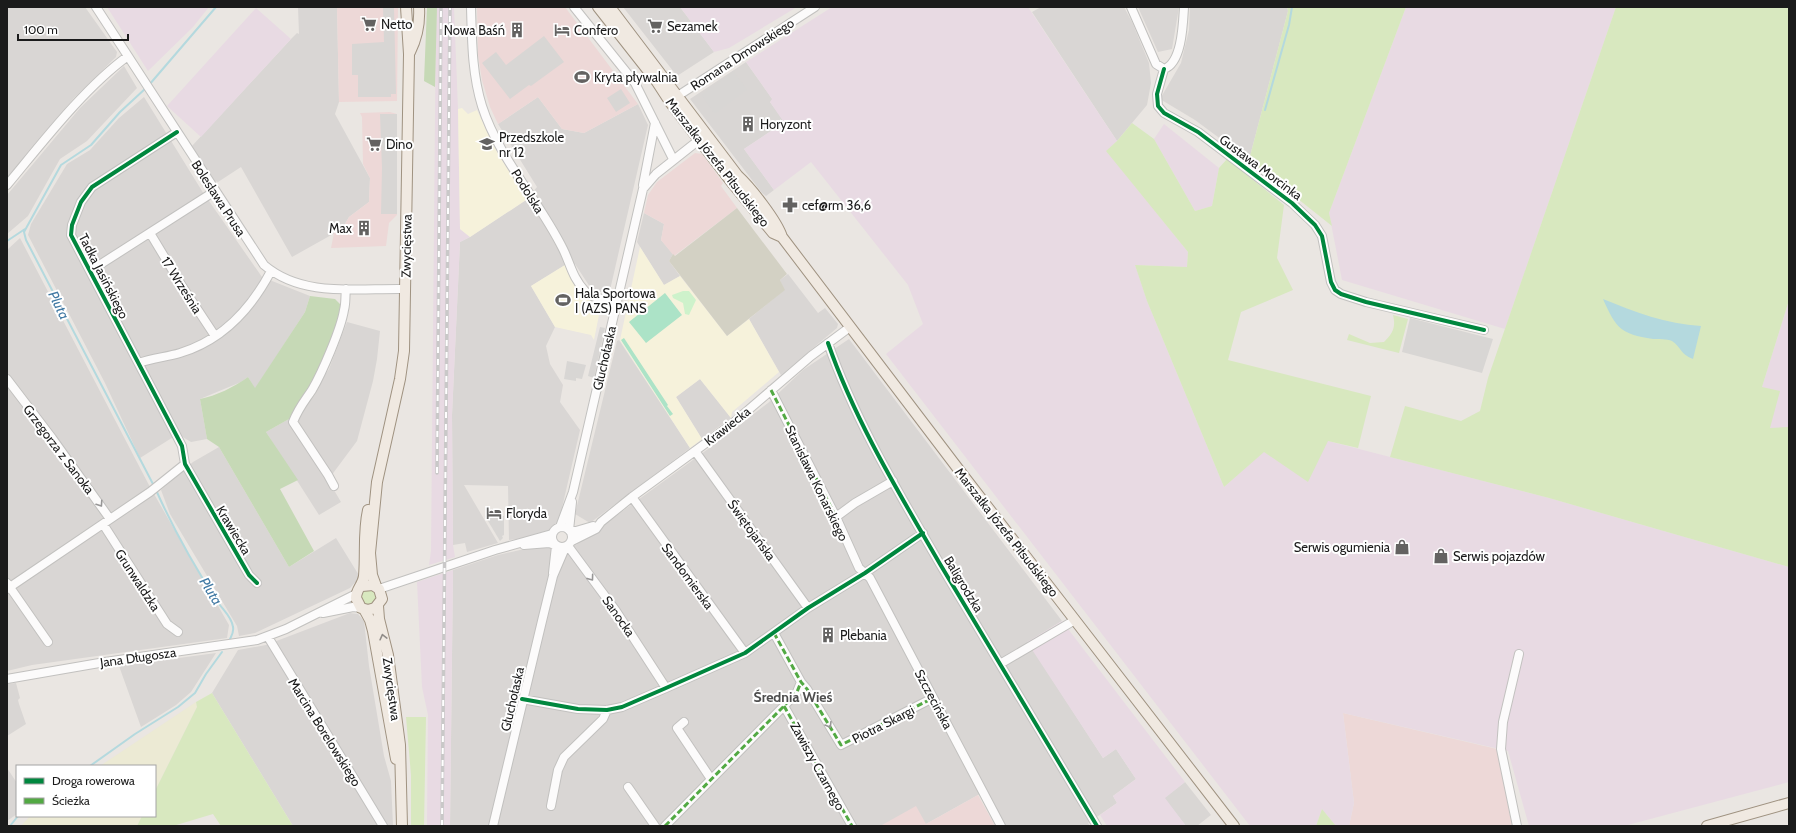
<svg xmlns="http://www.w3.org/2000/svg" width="1796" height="833" font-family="Cabin,sans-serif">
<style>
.residential{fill:#d9d6d4}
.commercial{fill:#edd8d7}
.industrial{fill:#e8dae3}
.education{fill:#f6f2db}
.religious{fill:#d8d6d4}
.construction{fill:#d3d1c4}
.farmland{fill:#ecead4}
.grass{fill:#d8e8bf}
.forest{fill:#c6d9b6}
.park{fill:#cef2cb}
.pitch{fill:#ace3c7}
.water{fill:#b4d9de}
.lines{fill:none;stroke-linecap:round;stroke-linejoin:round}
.stream{stroke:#b4d9de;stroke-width:2}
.minor-casing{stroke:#c2c1bf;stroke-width:10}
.major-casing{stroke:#9f9280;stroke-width:12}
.minor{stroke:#fcfbfb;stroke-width:8}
.major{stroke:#f0e9e1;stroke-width:10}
.rail-casing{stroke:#c9c8c8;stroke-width:3.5}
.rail{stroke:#fff;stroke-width:2;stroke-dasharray:6;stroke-linecap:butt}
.quiet{stroke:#52a943;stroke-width:3;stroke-dasharray:6 3;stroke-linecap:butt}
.cycleway-casing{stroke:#fff;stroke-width:6}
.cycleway{stroke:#00873e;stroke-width:4}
.oneway{stroke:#979696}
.oneway2{stroke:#908c88}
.labels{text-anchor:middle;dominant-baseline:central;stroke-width:4;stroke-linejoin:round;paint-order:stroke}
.poi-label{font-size:13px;fill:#1b1b1b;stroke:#fff;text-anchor:start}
.street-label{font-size:13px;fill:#1b1b1b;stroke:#fff}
.water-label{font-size:14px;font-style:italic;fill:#427aa4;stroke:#fff}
.neighbourhood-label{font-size:14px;font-weight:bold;fill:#4e4e4e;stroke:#fff}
</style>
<rect width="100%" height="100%" fill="#eae6e2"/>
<path class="residential" d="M7 7H85L117 52 116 57 74 98 7 178Z
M298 7H337L339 102 335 114 370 178 369 202 349 217 342 229 292 257 241 167 218 182 215 181 192 146 291 39 297 33 299 34Z
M623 7H680L714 52 677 76Z
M1041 7H1124L1132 22 1149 63 1151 83 1147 105 1117 141 1032 12Z
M1138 7H1179L1172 49 1158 52Z
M1190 7H1287L1288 11 1249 160 1195 120 1160 99 1181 63 1189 30Z
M746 62 773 100 770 102 784 121 771 131 744 149 774 190 766 196 762 193 690 99Z
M124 66 137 88 87 141 60 159 28 216 7 234V195L80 108Z
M144 97 202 191 262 277 310 296 305 312 255 389 248 377 241 382 200 399 207 439 191 442 178 434 140 458 105 383 28 235 31 224 67 164 90 150 119 118Z
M538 97 562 129 584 133 638 104 648 125 610 290 605 293 592 290 575 264 565 265 531 286 555 327 546 346 550 364 563 385 560 402 580 430 558 525 548 535 509 540 508 486 464 485 498 543 467 552 465 543 453 545 452 415 460 242 470 237 526 200 537 187 498 124Z
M644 213 664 224 661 240 673 254 669 261 680 276 664 285 637 242Z
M20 238 150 487 229 625 227 638 32 665 7 671V250Z
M788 274 818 313 825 308 838 324 837 328 781 375 749 319 784 290 780 280Z
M347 322 380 331 377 359 373 381 357 441 328 480 341 502 319 515 266 432 289 419 294 426 303 406 329 369Z
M849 339 1062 621 1028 642 1103 758 1116 749 1136 779 1113 796 1117 803 1088 823 1090 826H1005L987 790 926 824 882 826H450L453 570 498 555 520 550 576 545 708 449 768 403 803 370Z
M619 340 690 448 590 523 575 514 617 341Z
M700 379 731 418 702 439 676 397Z
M219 447 289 567 336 538 360 577 350 588 255 633 239 636 237 626 170 514 161 490 193 462Z
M350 613 358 614 364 621 369 666 384 756 391 781 393 826H293L212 693 238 650 266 645Z
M216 653 191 692 176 705 141 727 119 666Z
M16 683 20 698 18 700 19 704 26 724 7 736V684Z
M7 768 17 783V814L7 821Z
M1185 782 1211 815 1197 826H1186L1164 798Z"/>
<path class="commercial" d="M337 7H398L397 101 339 102Z
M477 7H565L638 104 584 133 562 129 538 97 498 124 490 107 482 80 478 55Z
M390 112 397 114V215L389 223 386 246 331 248 334 233 342 229 349 217 369 202 370 178 363 164 362 117 360 113Z
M695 153 702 154 723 183 721 186 737 208 674 256 661 240 664 224 644 213 648 195 657 182Z
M1343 713 1497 749 1512 826H1349L1354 803Z
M978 795 995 826 882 825 916 806 926 824Z"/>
<path class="industrial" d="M107 7H209L193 27 148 71Z
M436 7H454L458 109 460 229 470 237 460 242 452 415 453 545 455 557 429 565 431 551Z
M680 7H797L729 48 714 52Z
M832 7H1028L1117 141 1107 151 1188 252 1187 267 1135 265 1147 301 1224 487 1263 452 1328 441 1549 498 1789 567V782L1624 826H1529L1508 751 1343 713 1354 803 1349 826H1336L1322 809 1316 826H1250L886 354 923 324 908 285 811 162 774 190 744 149 771 131 783 121 770 102 772 99 746 62Z
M1406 7H1616L1505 329 1342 280 1329 213Z
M256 8 291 39 201 137 167 106Z
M1164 124 1219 168 1212 206 1195 211 1154 139Z
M1789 300V428H1769L1762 387Z
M453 570 450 826H427L428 715 422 687 417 582Z
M1062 621 1185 782 1165 798 1186 826H1107L1100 815 1117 803 1113 796 1136 779 1116 749 1103 758 1027 642Z"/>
<path class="education" d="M462 108 468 114 477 110 493 145 526 200 470 237 460 229 458 109Z
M640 247 664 285 680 276 727 336 749 319 779 372 732 412 731 418 700 379 676 397 702 439 690 448 620 340Z
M565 265 568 274 578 288 589 299 599 315 594 340 591 335 555 327 531 286Z"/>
<path class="religious" d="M383 7H394L396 94H391V97H358V75H352V44L384 42Z
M544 36 564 62 531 86 529 85 510 99 482 63 496 52 506 65Z
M734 71 747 90 715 114 701 95Z
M621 89 630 103 616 112 607 98Z
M380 114H397V214H381L382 168Z
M1410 318 1493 339 1482 373 1402 352Z
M600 327 605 328 594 378 588 376Z
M567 361 586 365 582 379 576 378V381L564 379Z
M485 516H504V535L502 536 503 538 500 541Z"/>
<path class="construction" d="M737 208 787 274 780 280 785 290 727 336 669 261 673 254 675 256Z"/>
<path class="farmland" d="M196 702 197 707 155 791V766H100Z
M30 816H142L137 826H21Z"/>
<path class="grass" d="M1287 7H1406L1329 213 1332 226 1249 160 1288 11Z
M1616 7H1789V300L1762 387 1780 391 1770 428 1789 427V567L1549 498 1390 457 1405 406 1461 421 1480 411 1488 378Z
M1132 123 1154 139 1195 211 1212 206 1219 168 1227 159 1284 205 1277 258 1293 290 1241 312 1228 360 1371 396 1358 448 1328 441 1308 482 1264 452 1224 487 1147 301 1135 265 1187 267 1188 252 1106 151 1117 141Z
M1393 315 1408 319 1399 353 1347 340 1349 334 1370 343 1384 342C1393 333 1396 327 1393 315Z
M360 597a8 8 0 1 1 16 0a8 8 0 1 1-16 0Z
M212 693 293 826H221L213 814 173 826H137L142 816H155V791L197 707 196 702Z
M406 717H426L424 826H411V775Z
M1322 809 1336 826H1316Z"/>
<path class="forest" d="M427 7H437L435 87 424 81Z
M310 296 335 299 342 306 338 325 320 368 307 391 289 419 266 432 298 480 280 489 314 551 289 567 219 447 207 439 200 399C216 396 234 387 248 377L255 388 305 312Z"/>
<path class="park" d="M683 291H689L696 300 689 315 685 314 683 303 673 298 672 295Z"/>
<path class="pitch" d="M665 293 682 315 646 343 629 322Z
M624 338 668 405 667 406 673 414 670 416 621 340Z"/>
<path class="water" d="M1603 299C1635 312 1666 324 1701 326L1693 359C1681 355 1681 347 1672 341 1667 339 1658 339 1653 339 1620 334 1616 328 1603 299Z"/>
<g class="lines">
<path class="stream" d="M149 85 216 7
M146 88 120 112 91 145 61 165 24 232 26 240 154 486
M1265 110 1289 25 1292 7
M7 241 25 229
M156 490C173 528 194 566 217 601 222 609 232 617 233 627 234 632 232 635 230 639
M90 766 135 734 178 707 195 693 206 674 222 652
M10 826 18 816"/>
<g class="minor-casing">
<path id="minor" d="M96 7 264 265C303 298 357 288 405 289
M471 7C472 41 472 74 482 106 499 159 539 200 563 249 570 263 573 279 585 291 593 299 607 300 616 302
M574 7 635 83 673 159
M1131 7 1156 64 1164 69
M1164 69 1157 94 1158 106 1164 113 1198 132 1292 203 1315 225 1322 236 1331 282 1335 290 1341 294 1366 302 1484 330
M1164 69C1182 63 1183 24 1184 7
M673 99 815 7
M177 132 92 187 81 202 72 225 71 235 182 446 185 464 249 575 257 583
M7 185C42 143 84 88 128 56
M643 185 655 123
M150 233 182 286 215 336
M90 271 215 191
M828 343C855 421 899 493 940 564 992 652 1045 739 1097 826
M139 363C152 358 167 357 180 353 223 340 251 309 271 271
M7 379 52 438 110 519
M771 390 836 517 859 568 870 578 1001 826
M695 451 808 608
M334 486 328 475 293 422C299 407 304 402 312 390 322 373 341 329 344 310 346 303 345 296 346 289
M632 497 745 653
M836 517 855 503 893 481
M103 524 167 624 178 632
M552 537a10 10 0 1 1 20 0a10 10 0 1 1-20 0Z
M560 527 573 492 643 189 656 174 704 136
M569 530 572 502
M570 531H576L593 526
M572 541 596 529 601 522 632 497 732 424 811 356 850 327
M524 545 549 543 555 545
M568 546 616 611 666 688
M553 573 556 546
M7 583 48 642
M7 589 150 492 185 464
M379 589 495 550 552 534
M323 613 353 607 361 608
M774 633 801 682 807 689 841 745 933 698
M268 637 383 826
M1000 664 1075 620
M7 679 105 662 257 640 286 629 356 594
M522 699 578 709 607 710 622 707 666 688 745 653 808 608 865 573 923 533
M784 706 852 826
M684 722 677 728 711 779
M628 787 655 826
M551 806 558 770 564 757 603 719 607 710
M493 826 542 621 553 576 565 548
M665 826 784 706 797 692 801 682
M1517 826 1501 749 1503 722 1519 654"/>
</g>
<g class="major-casing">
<path id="major" d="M598 7 657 82 670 102 733 184 773 233 782 237
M610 7 738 176C751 188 777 221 782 237L959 470 1234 826
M410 52C417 38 420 23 419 7
M362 586 373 585 379 589 382 599 375 608 368 610 361 608 356 598C356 589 363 585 364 576 366 554 363 532 368 510
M376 586 372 575 370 553 377 482 400 379 404 351 409 54 406 7
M378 606 379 619 388 655 400 745 402 826
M364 609 370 620 373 631 396 759
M1707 826 1789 803"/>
</g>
<use href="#minor" class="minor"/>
<use href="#major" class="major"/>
<g class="rail-casing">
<path id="rail" d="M437 473 441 7
M442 826 450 7"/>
</g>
<use href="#rail" class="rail"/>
<path class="quiet" d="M771 390 836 517
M774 633 801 682 807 689 841 745 933 698
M784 706 852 826
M665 826 784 706 797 692 801 682"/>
<g class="cycleway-casing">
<path id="cycleway" d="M1164 69 1157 94 1158 106 1164 113 1198 132 1292 203 1315 225 1322 236 1331 282 1335 290 1341 294 1366 302 1484 330
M177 132 92 187 81 202 72 225 71 235 182 446 185 464 249 575 257 583
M828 343C855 421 899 493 940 564 992 652 1045 739 1097 826
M522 699 578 709 607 710 622 707 666 688 745 653 808 608 865 573 923 533"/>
</g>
<use href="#cycleway" class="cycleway"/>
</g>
<defs><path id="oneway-chevron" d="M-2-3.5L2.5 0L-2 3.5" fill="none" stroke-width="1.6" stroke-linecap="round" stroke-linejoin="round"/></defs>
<g class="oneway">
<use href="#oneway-chevron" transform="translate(100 504) rotate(56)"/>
<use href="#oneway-chevron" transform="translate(591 578) rotate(54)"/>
<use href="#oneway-chevron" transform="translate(829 725) rotate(59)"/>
</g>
<use class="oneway2" href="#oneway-chevron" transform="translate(383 637) rotate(-104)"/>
<defs>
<g id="supermarket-bare" transform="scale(1.2)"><path d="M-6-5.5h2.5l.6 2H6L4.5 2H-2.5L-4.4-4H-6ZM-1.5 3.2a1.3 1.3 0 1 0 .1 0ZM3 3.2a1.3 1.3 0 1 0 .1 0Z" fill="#636261" stroke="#fff" stroke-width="2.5" paint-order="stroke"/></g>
<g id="building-bare" transform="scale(1.2)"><path d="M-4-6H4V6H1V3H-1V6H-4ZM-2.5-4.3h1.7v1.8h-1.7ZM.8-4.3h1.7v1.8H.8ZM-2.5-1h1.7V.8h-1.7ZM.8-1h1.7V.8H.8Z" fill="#636261" stroke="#fff" stroke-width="2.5" paint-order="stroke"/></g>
<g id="hotel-bare" transform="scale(1.2)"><path d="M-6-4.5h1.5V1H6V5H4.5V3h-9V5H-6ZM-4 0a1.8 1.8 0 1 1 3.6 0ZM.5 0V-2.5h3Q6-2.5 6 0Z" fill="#636261" stroke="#fff" stroke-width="2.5" paint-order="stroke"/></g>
<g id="stadium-bare" transform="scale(1.2)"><path d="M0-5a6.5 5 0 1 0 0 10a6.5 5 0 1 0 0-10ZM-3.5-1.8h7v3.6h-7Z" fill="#636261" stroke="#fff" stroke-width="2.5" paint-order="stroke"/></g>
<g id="school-bare" transform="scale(1.2)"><path d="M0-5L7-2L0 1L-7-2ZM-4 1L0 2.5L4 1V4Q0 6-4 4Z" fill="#636261" stroke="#fff" stroke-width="2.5" paint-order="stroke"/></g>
<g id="pharmacy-bare" transform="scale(1.2)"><path d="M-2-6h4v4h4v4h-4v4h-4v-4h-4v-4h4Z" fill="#636261" stroke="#fff" stroke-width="2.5" paint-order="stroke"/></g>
<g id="shop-bare" transform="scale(1.2)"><path d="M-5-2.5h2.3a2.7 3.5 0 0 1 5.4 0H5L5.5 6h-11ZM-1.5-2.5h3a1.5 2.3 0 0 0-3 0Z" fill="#636261" stroke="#fff" stroke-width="2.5" paint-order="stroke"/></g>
</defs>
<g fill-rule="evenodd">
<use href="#supermarket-bare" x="369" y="24"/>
<use href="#supermarket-bare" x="655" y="26"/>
<use href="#building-bare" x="517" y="30"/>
<use href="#hotel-bare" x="562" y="30"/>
<use href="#stadium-bare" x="582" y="77"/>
<use href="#building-bare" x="748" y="124"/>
<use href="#supermarket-bare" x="374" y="144"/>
<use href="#school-bare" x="487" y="144"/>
<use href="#pharmacy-bare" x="790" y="205"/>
<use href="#building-bare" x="364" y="228"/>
<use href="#stadium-bare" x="563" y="300"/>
<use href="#hotel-bare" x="494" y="513"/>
<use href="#shop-bare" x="1402" y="547"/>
<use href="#shop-bare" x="1441" y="556"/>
<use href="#building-bare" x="828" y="635"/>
</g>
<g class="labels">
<g class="poi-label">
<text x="381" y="24">Netto</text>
<text x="667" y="26">Sezamek</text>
<text x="505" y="30" text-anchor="end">Nowa Baśń</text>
<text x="574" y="30">Confero</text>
<text x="594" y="77">Kryta pływalnia</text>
<text x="760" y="124">Horyzont</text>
<text x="499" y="137">Przedszkole<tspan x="499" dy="15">nr 12</tspan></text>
<text x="386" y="144">Dino</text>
<text x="802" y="205">cef@rm 36,6</text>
<text x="352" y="228" text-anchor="end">Max</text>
<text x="575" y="293">Hala Sportowa<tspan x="575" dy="15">I (AZS) PANS</tspan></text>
<text x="506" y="513">Floryda</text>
<text x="1390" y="547" text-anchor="end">Serwis ogumienia</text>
<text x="1453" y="556">Serwis pojazdów</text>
<text x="840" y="635">Plebania</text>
</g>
<g class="street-label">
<text transform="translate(742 54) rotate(-33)">Romana Dmowskiego</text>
<text transform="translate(718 162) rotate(52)">Marszałka Józefa Piłsudskiego</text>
<text transform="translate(1261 167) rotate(37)">Gustawa Morcinka</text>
<text transform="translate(528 191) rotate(58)">Podolska</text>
<text transform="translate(219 198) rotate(57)">Bolesława Prusa</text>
<text transform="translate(406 246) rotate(-89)">Zwycięstwa</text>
<text transform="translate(104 276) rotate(63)">Tadka Jasińskiego</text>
<text transform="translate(182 285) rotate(58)">17 Września</text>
<text transform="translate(604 358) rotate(-77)">Głuchołaska</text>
<text transform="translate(727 426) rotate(-38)">Krawiecka</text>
<text transform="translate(59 449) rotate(53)">Grzegorza z Sanoka</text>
<text transform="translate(817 483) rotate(64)">Stanisława Konarskiego</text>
<text transform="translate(234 530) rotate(59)">Krawiecka</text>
<text transform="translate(752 530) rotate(54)">Świętojańska</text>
<text transform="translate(1007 532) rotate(52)">Marszałka Józefa Piłsudskiego</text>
<text transform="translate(688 576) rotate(54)">Sandomierska</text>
<text transform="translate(138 580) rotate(57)">Grunwaldzka</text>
<text transform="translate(964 584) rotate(59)">Baligrodzka</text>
<text transform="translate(619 616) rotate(55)">Sanocka</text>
<text transform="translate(138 657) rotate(-8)">Jana Długosza</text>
<text transform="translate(392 689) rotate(82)">Zwycięstwa</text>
<text transform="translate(512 699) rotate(-77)">Głuchołaska</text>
<text transform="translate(934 699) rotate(62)">Szczecińska</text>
<text transform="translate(883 724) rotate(-27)">Piotra Skargi</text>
<text transform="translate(325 732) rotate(58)">Marcina Borelowskiego</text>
<text transform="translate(818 766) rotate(61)">Zawiszy Czarnego</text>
</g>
<g class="water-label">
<text transform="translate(59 305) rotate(64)">Pluta</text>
<text transform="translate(211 591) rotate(58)">Pluta</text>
</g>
<g class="neighbourhood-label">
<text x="793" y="697">Średnia Wieś</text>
</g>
</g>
<rect width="1796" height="833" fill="none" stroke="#1b1b1b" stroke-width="16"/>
<rect x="16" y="765" width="140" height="52" fill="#ffffff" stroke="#a4a4a4"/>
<rect x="24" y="778" width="20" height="6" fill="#00873e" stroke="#a4a4a4"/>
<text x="52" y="785" font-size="12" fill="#1b1b1b">Droga rowerowa</text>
<rect x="24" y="798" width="20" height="6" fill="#52a943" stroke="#a4a4a4"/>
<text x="52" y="805" font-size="12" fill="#1b1b1b">Ścieżka</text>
<path d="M18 34v6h110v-6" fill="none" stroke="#1b1b1b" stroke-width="2"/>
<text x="24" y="34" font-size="12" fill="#1b1b1b" stroke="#ffffff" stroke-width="3" paint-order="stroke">100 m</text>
</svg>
